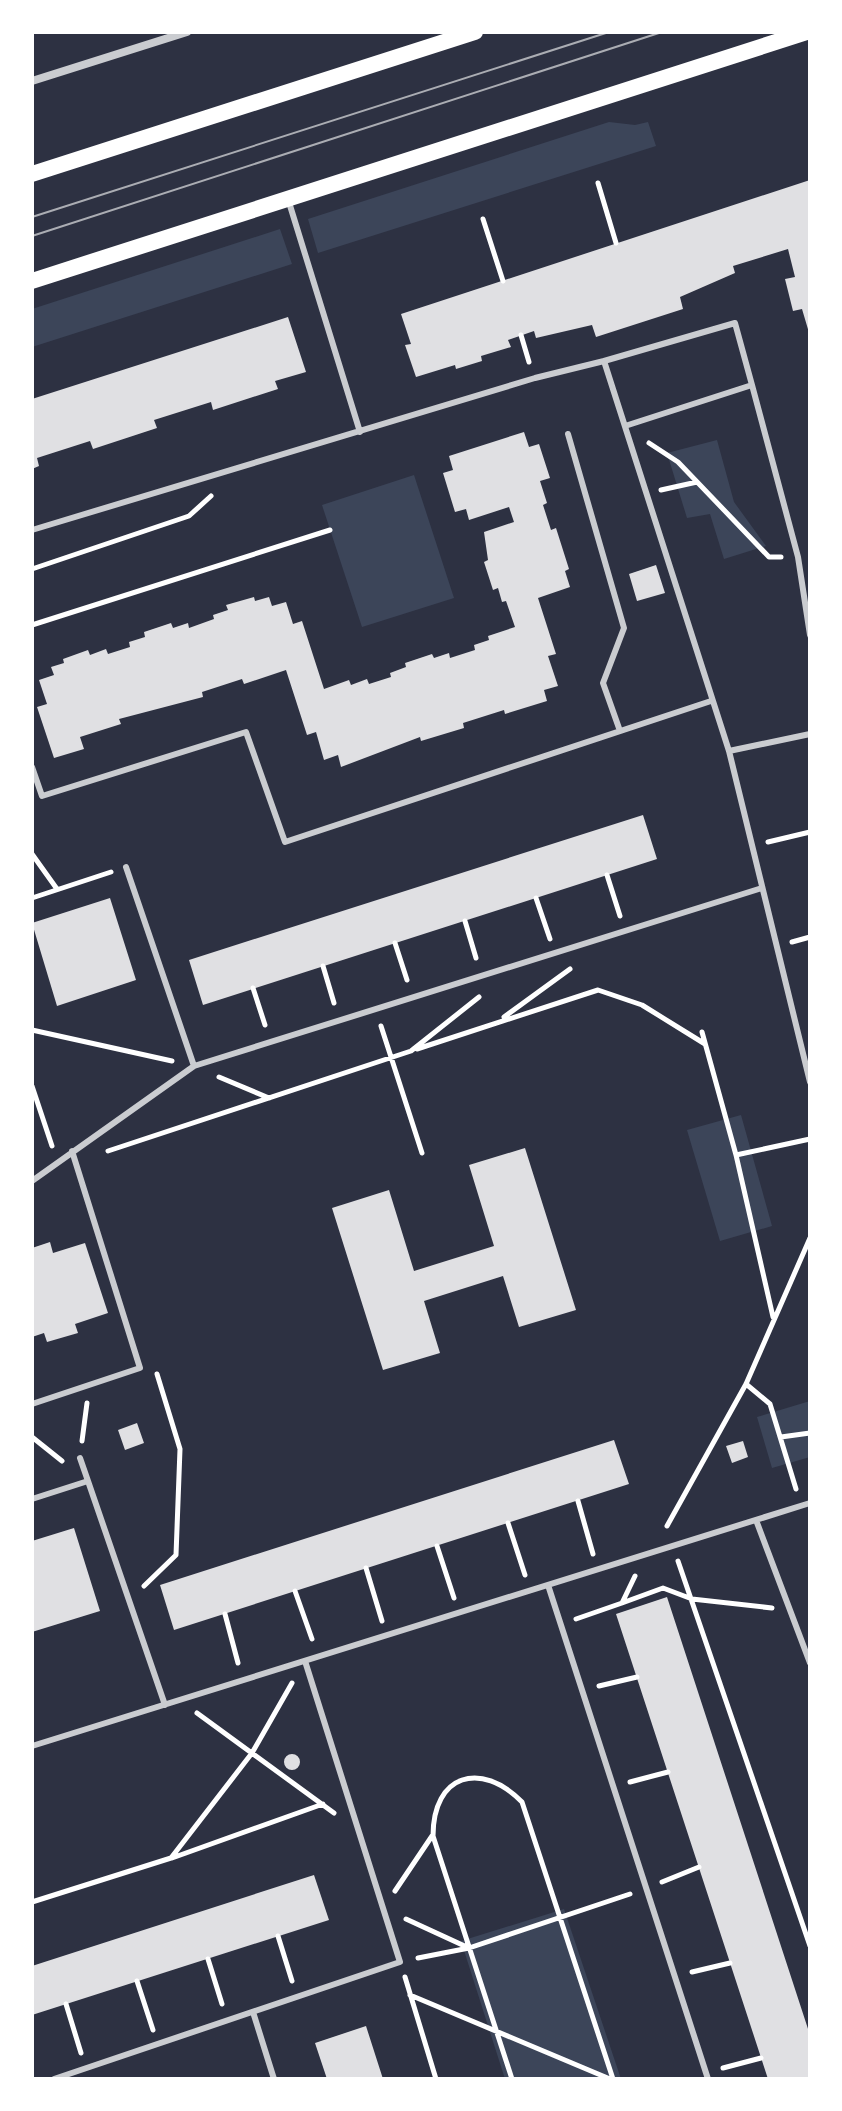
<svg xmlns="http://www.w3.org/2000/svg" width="842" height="2111" font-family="'Golos Text',sans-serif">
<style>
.green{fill:#3c4559}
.building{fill:#e0e0e3}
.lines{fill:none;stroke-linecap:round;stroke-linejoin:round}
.path{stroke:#fff;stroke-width:5}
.service{stroke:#caccd0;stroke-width:6}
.minor{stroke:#caccd0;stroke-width:8}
.secondary{stroke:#fff;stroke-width:16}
.tram{stroke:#abadb3;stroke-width:2}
</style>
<rect width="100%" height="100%" fill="#2d3142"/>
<path class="green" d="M609 122 635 125 648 122 656 146 318 253 308 219Z
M280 229 292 264 32 347V309Z
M717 440 734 502 766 546 724 559 710 514 687 518 667 453Z
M414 475 454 598 362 627 322 505Z
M741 1115 772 1226 720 1241 687 1130Z
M810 1401V1457L772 1468 757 1417Z
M564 1909 621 2079H505L461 1941Z"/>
<path class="building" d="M810 180V336L802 309 793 311 785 279 795 277 788 249 733 266 735 273 680 297 683 309 596 337 592 325 536 338 534 331 508 340 511 347 481 356 482 361 456 369 455 365 416 377 405 345 411 344 401 314Z
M288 317 306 372 275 381 278 389 213 410 211 402 154 420 157 428 93 449 90 441 37 458 39 466 32 469V399Z
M524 432 529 447 539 444 550 478 540 481 547 503 543 505 551 530 556 528 569 569 565 571 570 587 538 598 556 654 548 656 558 686 544 690 547 701 505 714 504 710 463 723 464 728 421 741 420 737 341 767 338 755 324 760 316 732 307 735 286 670 244 684 242 679 202 692 203 697 119 719 121 724 80 737 84 749 54 758 37 707 47 704 39 680 54 675 51 667 64 663 63 659 88 650 90 655 106 649 108 654 130 647 129 642 145 637 144 632 171 623 173 628 188 623 189 628 214 619 213 615 228 610 226 605 254 597 255 601 269 597 272 606 286 602 293 624 302 621 324 689 349 680 351 685 367 679 369 684 391 677 390 673 406 667 405 663 432 654 434 658 449 653 450 658 475 650 474 645 489 640 488 636 515 627 506 601 502 602 498 588 493 590 484 562 488 560 484 532 514 522 509 507 469 520 466 509 455 512 443 473 453 470 449 456Z
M656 565 665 593 637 601 629 574Z
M643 815 657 859 203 1005 189 960Z
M110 898 136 980 57 1006 32 923Z
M525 1148 576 1310 519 1327 503 1276 424 1301 440 1353 383 1370 332 1208 389 1190 414 1271 494 1246 469 1165Z
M50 1242 53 1253 85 1243 108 1313 75 1324 78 1333 47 1342 44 1333 32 1337V1248Z
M137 1423 144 1443 125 1450 118 1430Z
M614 1440 629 1484 174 1630 160 1585Z
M743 1441 748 1457 732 1463 726 1446Z
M74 1528 100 1611 32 1632V1541Z
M667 1597 810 2035V2079H768L616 1614Z
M284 1762a8 8 0 1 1 16 0a8 8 0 1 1-16 0Z
M314 1875 329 1920 32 2015V1966Z
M366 2026 383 2079H327L315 2043Z"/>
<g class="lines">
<path class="path" d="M598 183 616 243
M483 219 503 281
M521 335 529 362
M649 443 678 462 769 557H781
M661 490 697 482
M32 569 189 516 211 496
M32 625 330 530
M768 842 810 832
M32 854 57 889
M607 875 620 916
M32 898 111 872
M536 898 550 939
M465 921 476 958
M792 942 810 937
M395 943 407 980
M323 966 334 1003
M253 988 265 1025
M504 1017 570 969
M381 1026 422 1153
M32 1030 172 1061
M702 1032 736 1155 773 1317
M417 1049 598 990 642 1005 705 1044
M219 1077 269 1098
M32 1086 52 1146
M108 1151 411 1051 479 997
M736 1155 810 1139
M746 1384 770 1404 796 1489
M32 1437 62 1461
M781 1437 810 1433
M82 1441 87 1403
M578 1501 593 1554
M508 1523 525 1575
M667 1526 746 1384 810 1238
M437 1546 454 1598
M678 1561 810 1946
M366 1568 382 1621
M144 1586 176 1555 180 1449 157 1374
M295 1591 312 1639
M622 1603 663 1588 692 1599 772 1608
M225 1614 238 1663
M576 1619 622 1603 635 1576
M599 1686 637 1677
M197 1713 334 1813
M630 1782 668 1772
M172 1858 323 1804
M662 1882 699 1867
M395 1891 432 1836
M32 1902 171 1858 252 1753 292 1683
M406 1919 469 1948
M278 1936 292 1981
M418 1958 469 1948 630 1894
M208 1959 222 2004
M692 1972 730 1963
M405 1977 436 2079
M137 1981 153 2030
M410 1995 610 2079
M66 2004 81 2053
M723 2068 761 2058
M512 2079 433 1836C433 1774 481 1760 522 1802L613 2079"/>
<path class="service" d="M288 199 360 432
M604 361 735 323 752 385
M625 426 752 385 798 557 810 635
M568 434 624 628 603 683 620 731
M32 530 535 378 604 361 729 751 810 1082
M729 751 810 734
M32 767 42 796 246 732 285 842 711 701
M126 867 194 1066
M32 1181 194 1066 762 888
M32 1404 140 1368 72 1151
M80 1458 88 1481
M32 1499 88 1481 165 1705
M756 1520 810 1663
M548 1585 708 2079
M32 1746 810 1503
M253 2012 274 2079
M54 2079 400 1962 305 1661"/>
<path class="minor" d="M32 81 187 32"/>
<path class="secondary" d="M32 174 475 32
M32 281 807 32"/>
<path class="tram" d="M32 217 609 32
M32 236 662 32"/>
</g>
<rect width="842" height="2111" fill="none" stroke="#ffffff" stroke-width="68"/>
</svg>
